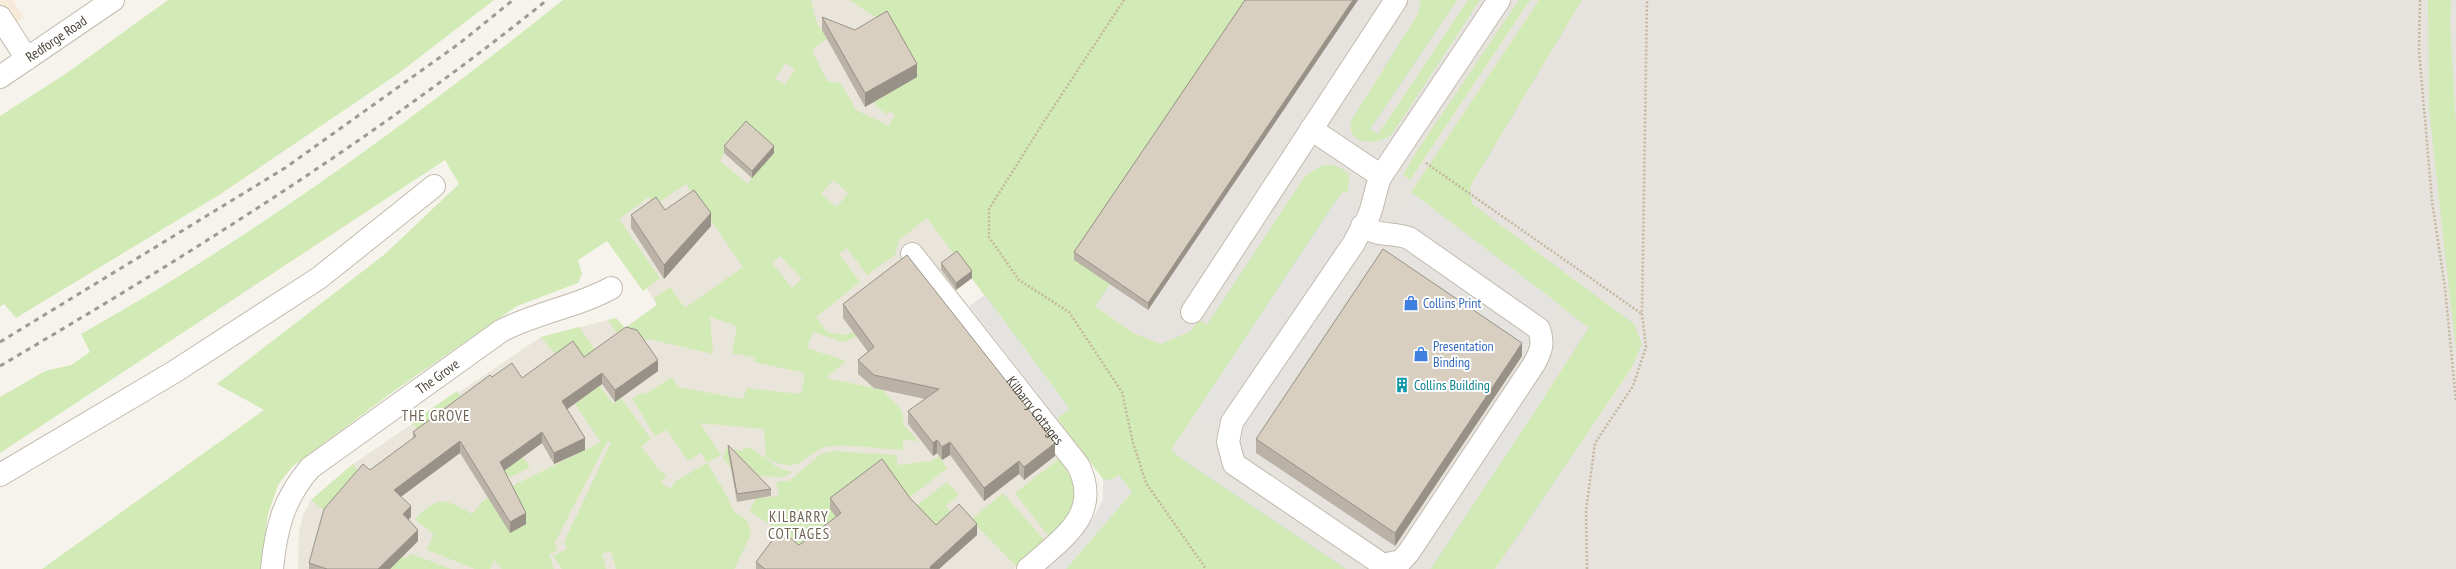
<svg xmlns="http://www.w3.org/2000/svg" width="2456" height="569" font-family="'PT Sans Narrow',sans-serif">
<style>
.residential{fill:#eae5da}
.commercial{fill:#f7ead8}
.industrial{fill:#e6e2dd}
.green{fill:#d2eab5;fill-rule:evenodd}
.parking{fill:#e5e3e0}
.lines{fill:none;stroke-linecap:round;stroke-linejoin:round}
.minor-casing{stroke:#c2bbae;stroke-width:24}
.path{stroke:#c4b79f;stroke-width:2.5;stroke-dasharray:2 2;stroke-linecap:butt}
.minor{stroke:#fff;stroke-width:22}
.rail{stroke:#9a9a9a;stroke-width:3;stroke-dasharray:5 5;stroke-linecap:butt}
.wall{fill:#bab2a6}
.shaded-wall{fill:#979187}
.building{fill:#d8cfc1;stroke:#979187}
.labels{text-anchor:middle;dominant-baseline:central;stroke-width:4;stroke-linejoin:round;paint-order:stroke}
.street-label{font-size:14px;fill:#4b4439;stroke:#fff}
.shop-label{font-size:14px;fill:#366cbe;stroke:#fff;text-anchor:start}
.culture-label{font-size:14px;fill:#0d838f;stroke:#fff;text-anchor:start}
.neighbourhood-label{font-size:15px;letter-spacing:1px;fill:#6e6250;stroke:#fff}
</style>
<rect width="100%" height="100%" fill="#f6f3ec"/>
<path class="residential" d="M777 0H985L880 156 957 258 924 284 1067 471 1074 504 1045 541 1014 569H298L299 532 303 515 311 500 353 464 541 337 616 318 624 328 657 305 647 288 643 291 601 231 667 185Z"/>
<path class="commercial" d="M0 0H13L24 17 0 33Z"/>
<path class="industrial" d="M985 0H2456V569H1066L1132 492 880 156Z"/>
<path class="green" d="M168 0H494L399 73 219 195 16 318 4 304 0 307V116L64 75Z
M563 0H811C815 14 815 29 830 36L812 50 827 81 840 83 854 105V109L889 126 895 115 888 111 886 115 873 102 917 77 887 25 849 0H1249L1074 259 1110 284 1095 306 1133 333 1161 344 1191 331 1199 320 1207 325 1305 176C1322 164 1331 159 1349 174L1348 193 1344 191 1337 199 1171 450 1183 460 1346 569H1066L1132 492 1111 481 1103 479 1057 418 1069 409 927 218 899 240 895 255 867 275 847 248 839 254 860 282 816 317 827 332 843 335 853 332 857 336 844 342 813 332 807 348 846 361 826 378 883 390 902 411 904 425 918 441 903 440V450C880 449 857 445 835 446 802 447 807 479 766 458L764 429 700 423 721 455 707 463 723 489 734 512 747 520 751 534 734 569H616L611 551 602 554 606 569H562L553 556 567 549 564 542 611 443 607 442 555 542 557 550 549 555 554 569H502L494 560 490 569H475L427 550 434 535 415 519C438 495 446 499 472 514L484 500 601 442 575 404 600 386 613 404 621 398 651 439 641 446 658 469 666 475 661 483 670 489 676 481 707 463 701 453 688 461 667 430 655 436 632 399 642 392 644 395 672 377 678 387 743 399 747 388 801 394 805 373 754 362 755 358 732 353 737 326 710 317 713 354 648 339 641 342 621 339 608 320 616 318 625 328 657 305 654 298 670 287 685 308 743 267 686 184 655 205 649 197 619 219 660 278 643 291 607 241 578 260 582 274 578 283 517 306 394 391 292 467 278 485 268 514 260 569H42L264 410 217 384 385 254 459 184 445 160 0 453V397L45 371 71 365 90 352 81 334C252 238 410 122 563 0ZM786 63 795 69 785 85 775 78ZM724 153 752 178 748 184 720 161ZM833 180 848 193 837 207 821 194ZM780 256 802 279 792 288 772 263Z
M1420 0H1457L1370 129 1378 134 1468 0H1480L1392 134C1378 146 1346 146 1351 121L1419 12Z
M1519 0H1530L1410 180 1403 175 1415 154Z
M1539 0H1582L1470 187 1472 204 1634 324 1642 344 1631 369 1495 569H1431L1589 328 1411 192Z
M2428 0H2451L2450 23 2456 127V350L2429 109Z
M579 327 598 354 584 364 558 358 541 337Z
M457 391 465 403 421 435 412 422Z
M509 438 530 467 511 477 502 473Z
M744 447 753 449 778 468 792 472 784 477 754 476 745 485 723 458 726 448 743 451Z
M834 451 897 455V465L931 461 939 456 947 468 909 498 841 524 808 551 750 511 757 496 764 489 765 498 779 496 776 482 789 481 821 454Z
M1059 459C1086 496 1076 506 1050 538L1015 493Z
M353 464 360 474 327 512 311 500Z
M947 482 959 495 946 506 951 513 935 527 914 507Z
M1003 493 1045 541 1017 567 971 520Z
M412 554 451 569H385L397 556 407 558Z"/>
<path class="parking" d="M1415 195 1559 304 1522 356 1406 278 1416 263 1383 238Z
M1337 199 1364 217 1324 280 1356 304 1256 453 1196 413Z
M985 295 1070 409 1057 418 969 306Z
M1535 385 1547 393 1488 482 1476 474Z
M1119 475 1132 492 1066 569H1045L1093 518 1103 500V479L1111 480Z"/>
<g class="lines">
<g class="minor-casing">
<g id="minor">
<path d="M0 17 27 59"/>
<path id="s1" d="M0 77 113 0"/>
<path d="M1311 129 1381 176"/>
<path d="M1362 226C1379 237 1392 232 1409 238L1539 329C1544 344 1541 351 1534 364L1409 552 1401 561 1383 565 1234 464 1228 442 1232 422 1354 243C1358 234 1364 226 1368 218 1374 204 1375 189 1381 176L1499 0"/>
<path id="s2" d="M912 254 1078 465C1103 515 1061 539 1028 569"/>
<path d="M1192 312 1396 0"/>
<path d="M0 475 174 372 319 278 434 186"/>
<path id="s3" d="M272 569C276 528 283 500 310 468L501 331C537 312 577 307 611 288"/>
</g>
</g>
<path class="path" d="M1124 0 1043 123 989 209V237L1019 280 1069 312 1122 392 1133 443 1146 483 1206 569
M2420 0 2419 50 2432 201 2445 288 2456 401
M1426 163 1642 314
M1587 569 1586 511 1595 443 1633 386 1646 347 1642 314 1647 0"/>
<use href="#minor" class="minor"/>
<path class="rail" d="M0 342 285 168 460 43 513 0
M0 366C189 255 376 138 547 0"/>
</g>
<path class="wall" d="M1245 0H1358L1148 310 1074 260V252Z
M822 17 917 77 865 107 822 30Z
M724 146 774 153 752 178 724 153Z
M665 210 711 226 664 279 631 228V215Z
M941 263 972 278 956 290 941 270Z
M843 304 1055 456 1024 480 1019 474 984 501 950 455 942 460 937 453 933 456 908 424V411L925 399 874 388 858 374V360L868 352 843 318Z
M1522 356 1395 546 1256 453V439Z
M584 357 658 371 615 402 602 384 567 409 585 450 554 464 542 443 504 470 526 524 510 533 460 453 401 496 411 517 408 520 418 541 390 569H309V563L370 470 413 438V432L492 377 522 378Z
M728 445 771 489V496L737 502 728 452Z
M830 498H910L936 525 977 535 939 569H756V562L799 545 836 517 830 509Z"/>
<path class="shaded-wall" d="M1353 0H1358L1148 310V303Z
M917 64V77L865 107V93Z
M774 146V153L752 178V171Z
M711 213V226L664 279V265Z
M972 271V278L956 290V283Z
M1522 343V356L1395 546V533Z
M658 360V371L615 402V390Z
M602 373V384L562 413V401Z
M542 432V443L500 474V462Z
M585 438V450L554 464V453Z
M937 440V453L933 456V443Z
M460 441V453L394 502V490Z
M950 442V455L942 460V447Z
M1055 443V456L1024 480V467Z
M1019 461V474L984 501V488Z
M411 506V517L403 526V514Z
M526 513V524L510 533V522Z
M977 524V535L939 569H930V567Z
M418 530V541L390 569H378Z"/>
<path class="building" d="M1245 0H1353L1148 303 1074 252Z
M887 11 917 64 865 93 822 17 855 30Z
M746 121 774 146 752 171 724 146Z
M694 190 711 213 664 265 631 215 656 197 665 210Z
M1383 249 1522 343 1395 533 1256 439Z
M957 251 972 271 956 283 941 263Z
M907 255 1055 443 1024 467 1019 461 984 488 950 442 942 447 937 440 933 443 908 411 939 389 874 375 858 360 874 347 843 304Z
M626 327 637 330 658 360 615 390 602 373 562 401 585 438 554 453 542 432 500 462 526 513 510 522 460 441 394 490 411 506 403 514 418 530 378 569H327L309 563 324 509 363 464 370 470 416 436 413 432 490 375 492 377 512 363 522 378 573 341 584 357Z
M728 445 771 489 737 494Z
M882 459 910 498 936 525 959 504 977 524 930 567 931 569H765L756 562 780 530 799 545 841 513 830 498Z"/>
<defs>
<g id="shop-bare" transform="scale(1.2)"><path d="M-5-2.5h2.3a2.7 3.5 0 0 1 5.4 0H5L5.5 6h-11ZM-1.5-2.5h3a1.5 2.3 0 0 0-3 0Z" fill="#3f7fe0" stroke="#fff" stroke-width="2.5" paint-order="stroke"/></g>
<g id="building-bare" transform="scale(1.2)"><path d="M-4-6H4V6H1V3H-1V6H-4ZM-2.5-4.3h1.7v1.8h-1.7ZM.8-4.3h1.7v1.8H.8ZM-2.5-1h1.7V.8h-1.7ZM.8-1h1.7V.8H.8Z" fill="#0f9aa8" stroke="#fff" stroke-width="2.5" paint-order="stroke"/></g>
</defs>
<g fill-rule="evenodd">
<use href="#shop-bare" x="1411" y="303"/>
<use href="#shop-bare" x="1421" y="354"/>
<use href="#building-bare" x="1402" y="385"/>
</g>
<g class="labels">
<g class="street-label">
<text stroke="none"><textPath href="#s1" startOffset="68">Redforge Road</textPath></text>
<text stroke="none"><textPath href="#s3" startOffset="267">The Grove</textPath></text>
<text stroke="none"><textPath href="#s2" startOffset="199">Kilbarry Cottages</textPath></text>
</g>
<g class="shop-label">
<text x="1423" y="303">Collins Print</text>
<text x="1433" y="346">Presentation<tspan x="1433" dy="16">Binding</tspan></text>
</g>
<g class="culture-label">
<text x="1414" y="385">Collins Building</text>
</g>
<g class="neighbourhood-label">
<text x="436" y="415">THE GROVE</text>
<text x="799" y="516">KILBARRY<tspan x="799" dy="17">COTTAGES</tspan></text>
</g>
</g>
</svg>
